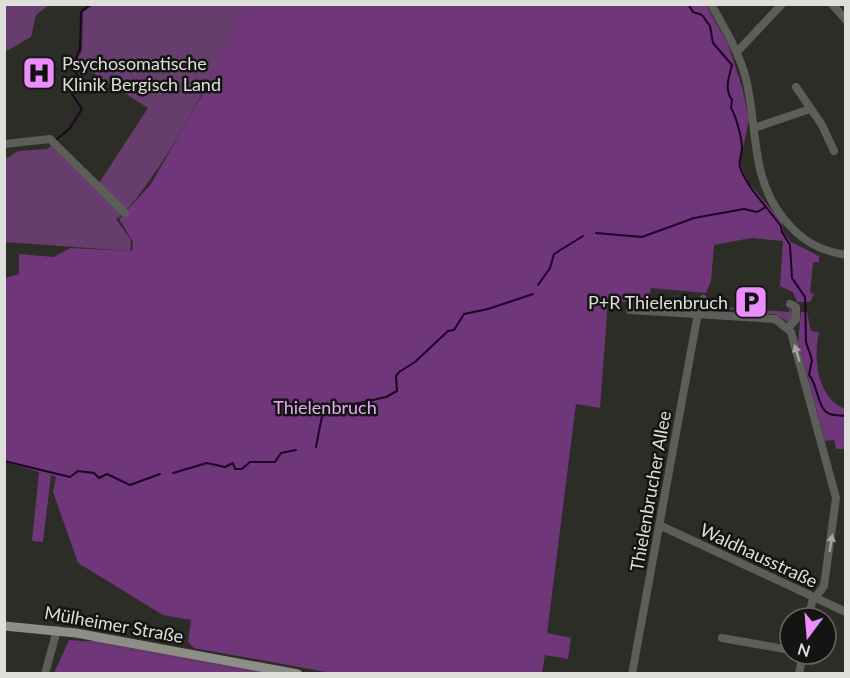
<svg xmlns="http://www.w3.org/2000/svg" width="850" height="678" font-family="Lato,sans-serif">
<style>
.green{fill:#673d6e}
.forest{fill:#6f367a}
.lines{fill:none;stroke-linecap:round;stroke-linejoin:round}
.stream{stroke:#1f0324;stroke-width:2}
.minor{stroke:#5d5e5a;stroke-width:8}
.major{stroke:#8d8f87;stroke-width:9}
.oneway{fill:#a4a5a0}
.labels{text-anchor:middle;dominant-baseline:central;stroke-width:5;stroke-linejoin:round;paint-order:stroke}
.poi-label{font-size:18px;fill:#dedfda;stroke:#141512;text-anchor:start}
.park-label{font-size:18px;fill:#e9aaf4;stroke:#141512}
.street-label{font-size:18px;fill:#dedfda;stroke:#141512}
</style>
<rect width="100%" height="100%" fill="#2c2d26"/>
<path class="green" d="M5 4 49 5 36 15 31 37 5 52Z
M93 5H246C212 75 177 150 126 211L99 183 148 108 76 62 82 50 83 12Z
M52 145 122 215 116 219 131 240 130 251 5 242 4 160 18 151 47 149Z
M709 302 710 306 789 312 790 307 794 317 788 322 774 314 749 315 745 310 708 308 709 312 707 311 704 305Z
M83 641H103L280 673H261Z"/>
<path class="forest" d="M245 5H706L728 44 742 87 749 119 740 163 748 182 782 222 784 233 791 242 819 256V262H813L810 293 814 294 810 302H797L793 292 780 286 783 241 751 238 714 245 711 281 706 293 651 288 647 309 631 308V302L608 301 600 408 576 404 547 633 571 638 568 659 545 655 542 673H332L194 648 188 642 191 620 163 615 78 563 53 492 56 477 51 475 43 542 32 541 39 472 5 462V278L19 274V254L54 257 70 248 132 251 133 242 119 219 151 184 202 95Z
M801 312H807L811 331 819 332C813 359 817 397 845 409V449H836L834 440 825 441 798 342Z
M69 640 83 641 261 673H54Z"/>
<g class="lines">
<path class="stream" d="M688 4 693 12 702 15 710 26 713 43 732 65C729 77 724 88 732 100L731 108C736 116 742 138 742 148 742 155 738 161 740 167 745 182 756 195 766 207
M56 140 70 128 82 109 70 91 79 87 80 79 72 67 80 49 81 12 91 4
M596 233 642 237 694 218 744 209 757 212 766 207 781 226 782 232 790 245 792 278 805 297 806 342 812 360 809 375C818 384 817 410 830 414 835 416 841 415 846 416
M538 285 550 268 554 254 583 236
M846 429V431
M316 447 323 411 386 397 397 391 396 376 399 372 415 362 448 331 454 330 464 314 488 309 533 294
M4 461 70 477 78 471 94 473 99 478 107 474 130 485 160 474
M173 473 207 463 225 467 233 463 235 469H242L250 462H275L281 453 296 450"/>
<path class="minor" d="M711 4C725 29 739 52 746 79 758 128 750 178 784 219 802 241 818 250 846 255
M832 4 846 20
M738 51 782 4
M796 87 822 125 834 151
M754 128 810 109
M4 144 50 139 125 213
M630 310 775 319 791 332 836 498 824 586 812 602 809 618
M788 328 796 319V307L790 304
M659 525 846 612
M722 638 790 650
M45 674 57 630
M632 674 700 302 703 299
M799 674 803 654"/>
<path class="major" d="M4 626 76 633 298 674"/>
</g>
<defs><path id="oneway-solid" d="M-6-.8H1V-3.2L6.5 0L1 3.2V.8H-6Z" transform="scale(1.5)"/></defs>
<g class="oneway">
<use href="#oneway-solid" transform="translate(797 353) rotate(-106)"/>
<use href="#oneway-solid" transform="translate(831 543) rotate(-81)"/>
</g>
<defs>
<g id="hospital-square" transform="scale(1.725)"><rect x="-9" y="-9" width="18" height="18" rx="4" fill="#eb8dfc" stroke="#141512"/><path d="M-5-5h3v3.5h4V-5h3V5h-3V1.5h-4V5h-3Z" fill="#111"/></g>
<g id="parking-square" transform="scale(1.725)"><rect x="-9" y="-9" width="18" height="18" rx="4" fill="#eb8dfc" stroke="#141512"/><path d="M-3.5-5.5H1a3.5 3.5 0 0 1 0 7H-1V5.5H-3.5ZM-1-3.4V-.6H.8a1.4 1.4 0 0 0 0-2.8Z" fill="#111"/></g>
</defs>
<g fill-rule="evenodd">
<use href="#hospital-square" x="39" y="73"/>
<use href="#parking-square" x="751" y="302"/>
</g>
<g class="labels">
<g class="poi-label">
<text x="62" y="63">Psychosomatische<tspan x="62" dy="21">Klinik Bergisch Land</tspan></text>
<text x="728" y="302" text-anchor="end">P+R Thielenbruch</text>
</g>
<g class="park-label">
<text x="325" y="407">Thielenbruch</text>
</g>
<g class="street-label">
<text transform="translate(650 491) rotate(-80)">Thielenbrucher Allee</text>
<text transform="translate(759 555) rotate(25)">Waldhausstraße</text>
<text transform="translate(114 624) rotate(10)">Mülheimer Straße</text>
</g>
</g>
<rect width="850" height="678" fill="none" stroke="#dedfda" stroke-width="12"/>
<g transform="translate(808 636) rotate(196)"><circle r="28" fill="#141512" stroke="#656662" stroke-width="1.5"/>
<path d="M0-4.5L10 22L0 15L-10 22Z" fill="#eb8dfc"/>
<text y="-9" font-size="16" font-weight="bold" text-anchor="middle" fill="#dedfda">N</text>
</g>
</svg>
